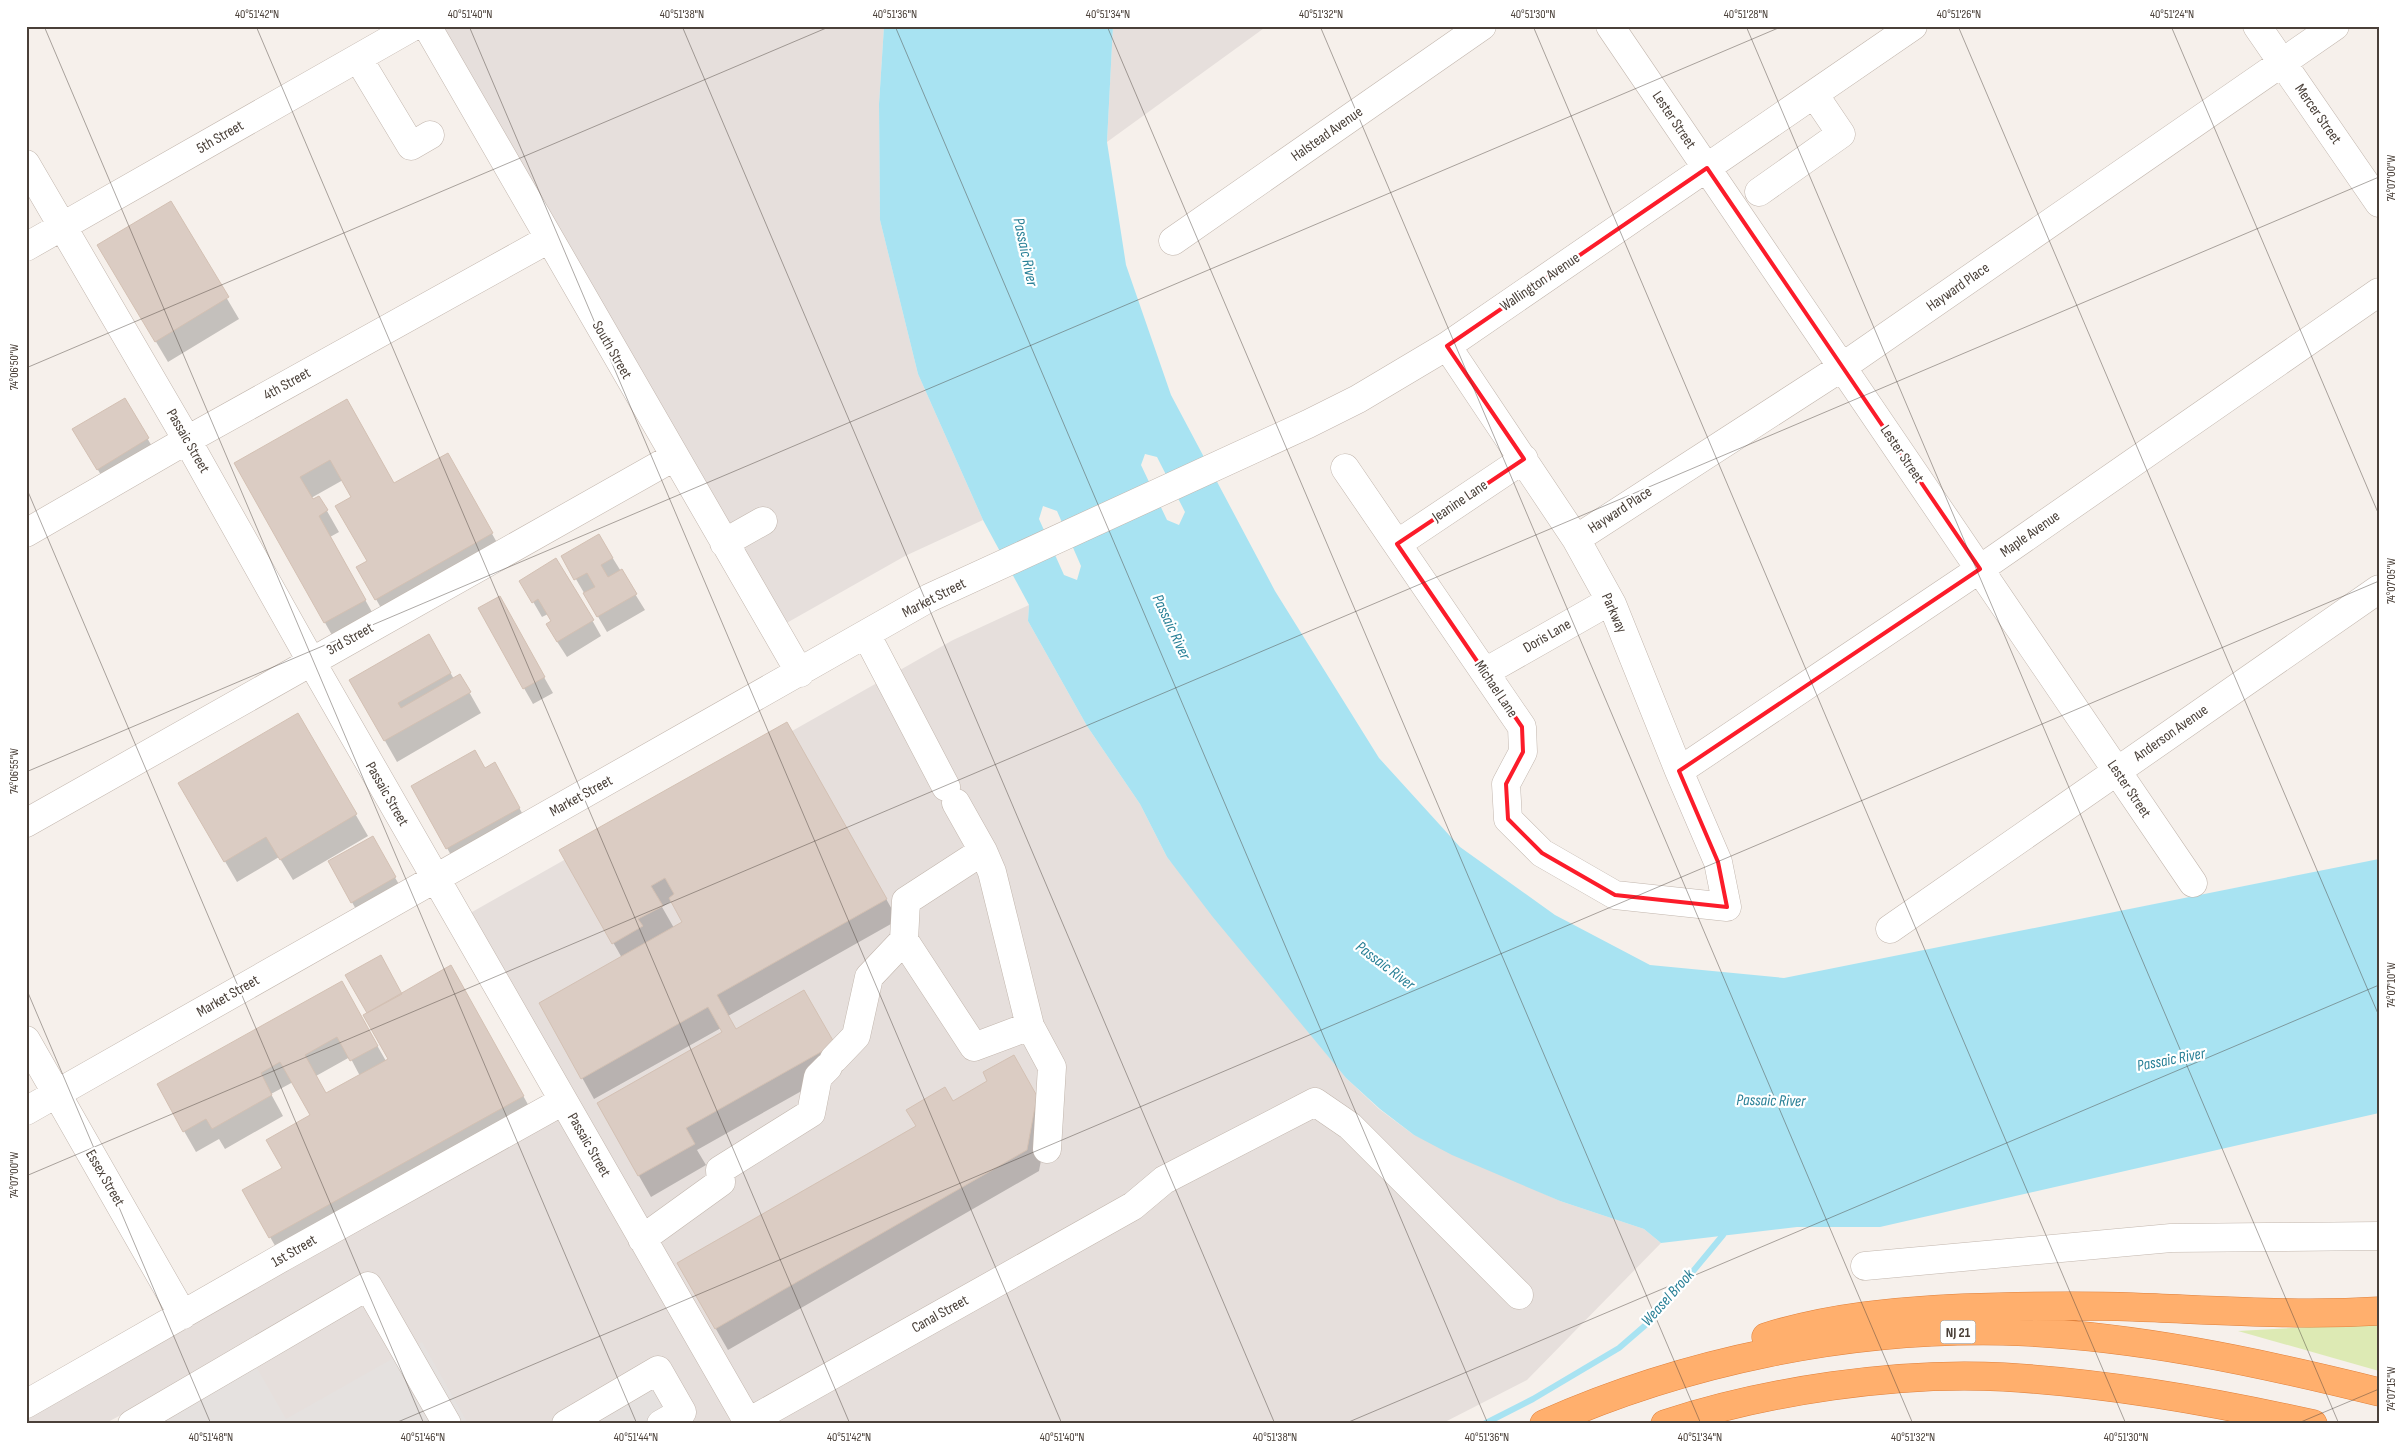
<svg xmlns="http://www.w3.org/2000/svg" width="2405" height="1450" font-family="'Sofia Sans Condensed',sans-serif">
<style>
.industrial{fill:#e6dfdc}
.green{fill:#ddeab4}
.parking{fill:#e5e1df}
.water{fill:#a8e3f2;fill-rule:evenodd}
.shadow{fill:#0003;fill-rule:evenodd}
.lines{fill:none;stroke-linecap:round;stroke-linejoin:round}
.stream{stroke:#a8e3f2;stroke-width:6}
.building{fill:#dbccc3;stroke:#d3c0b3}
.minor-casing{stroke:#c2b6ad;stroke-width:29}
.highway-casing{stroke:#e0803b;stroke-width:29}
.minor{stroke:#fff;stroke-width:28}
.highway{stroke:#ffaf6d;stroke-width:28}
.marked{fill:none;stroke:#fc1c2a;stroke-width:4;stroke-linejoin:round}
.ticks{fill:none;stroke:#4a4039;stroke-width:1;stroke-opacity:0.45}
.labels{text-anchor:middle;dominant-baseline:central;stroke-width:4.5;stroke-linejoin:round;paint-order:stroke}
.shield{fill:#fff;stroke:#807974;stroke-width:1}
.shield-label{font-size:14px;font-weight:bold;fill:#4a4039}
.street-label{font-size:15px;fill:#4a4039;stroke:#fff}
.water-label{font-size:16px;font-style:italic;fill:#298097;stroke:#fff}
.neatline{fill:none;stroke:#4a4039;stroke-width:2}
.ticks-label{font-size:12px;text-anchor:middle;fill:#4a4039}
</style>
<rect width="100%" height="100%" fill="#f6f0eb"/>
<path class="industrial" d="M428 26H884L879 104 880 220 918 374 983 520 905 556 776 629Z
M1113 26H1267L1107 142Z
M1029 605 1028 621 1087 726 1140 804 1167 857 1346 1078 1379 1109 1414 1135 1560 1201 1644 1229 1661 1243 1527 1380 1441 1424H278L246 1349 104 1424H26V1404L557 1098 458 920 953 640Z"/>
<path class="green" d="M2379 1323V1371L2238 1331Z"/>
<path class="parking" d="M422 1342 468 1424H114L246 1349 286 1419Z
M662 1366 678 1424H560Z"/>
<path class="water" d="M884 26H1113L1107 142 1126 265 1171 395 1275 591 1379 758 1460 847 1555 915 1650 965 1784 978 2379 859V1113L1880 1227H1797L1661 1243 1644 1229 1560 1201 1452 1155 1414 1135 1380 1109 1346 1078 1212 916 1167 857 1140 804 1087 726 1028 621 1029 605 983 520 918 374 880 220 879 104ZM1145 454 1157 457 1185 512 1179 525 1167 520 1141 465ZM1043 506 1057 511 1081 566 1077 580 1064 575 1039 519Z"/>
<path class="shadow" d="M170 202 239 319 168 362 111 266Z
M125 400 157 455 107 485 83 445Z
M346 401 394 484 447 454 504 555 388 620 358 568 368 562 353 497 343 480 311 498 312 501 319 497 339 532 330 537 377 621 337 644 235 463Z
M599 536 645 610 607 632 563 557Z
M521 581 592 620 601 636 567 657 556 640 553 621 548 614 542 617Z
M499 598 553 693 533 704 479 609Z
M429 636 454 679 460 676 481 713 397 762 351 681Z
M298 715 368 836 293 880 279 857 237 882 180 784Z
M787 723 898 920 728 1016 736 1030 804 992 846 1066 697 1150 706 1165 651 1197 598 1104 724 1033 721 1028 594 1099 541 1004 622 958 561 851ZM672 901 684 923 674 928 662 907Z
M485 769 504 780 528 824 456 864 447 848Z
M372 838 404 893 361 918 329 862Z
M341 982 386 1061 390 1059 401 995 463 988 535 1117 282 1258 244 1191 283 1169 312 1116 293 1082 271 1094 283 1116 225 1149 219 1139 196 1152 184 1131ZM350 1057 360 1076 326 1095 316 1076Z
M1013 1056 1049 1118 1039 1171 728 1350 678 1263 917 1126 989 1081Z"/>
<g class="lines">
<path class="stream" d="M1484 1424 1533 1399 1619 1348 1656 1316 1723 1235 1726 1228"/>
</g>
<path class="building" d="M171 201 229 297 155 342 97 245Z
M125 398 149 438 97 470 72 429Z
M347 399 394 483 448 453 493 533 375 600 356 567 367 561 335 506 351 497 330 460 300 477 313 499 319 496 328 510 319 516 366 600 324 623 234 463Z
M599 534 613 558 601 565 608 577 622 569 637 594 597 617 583 593 595 587 587 573 574 580 561 556Z
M556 558 594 620 557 642 546 624 551 621 538 599 532 603 519 581Z
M500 596 545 677 523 689 478 608Z
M429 634 451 673 398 703 401 708 460 674 471 692 384 741 349 680Z
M298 713 357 814 280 860 266 837 224 862 178 783Z
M787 722 887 899 717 995 736 1029 804 990 835 1044 686 1128 695 1144 638 1176 597 1103 722 1032 708 1007 581 1079 539 1003 682 922 669 898 674 894 665 878 651 886 663 906 638 919 643 926 612 944 559 850Z
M475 750 485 768 495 762 520 808 446 849 411 786Z
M373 836 396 877 351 903 328 861Z
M381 955 402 994 367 1013 345 975Z
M451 965 524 1096 269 1238 242 1190 282 1168 266 1140 310 1115 280 1062 261 1073 272 1095 212 1129 206 1119 183 1132 157 1084 342 981 378 1046 350 1061 337 1037 305 1055 326 1093 388 1059 363 1015Z
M1014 1055 1037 1096 1027 1150 715 1329 677 1263 916 1126 906 1110 945 1087 953 1101 987 1081 983 1072Z"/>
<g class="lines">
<g class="minor-casing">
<path id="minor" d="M427 26 800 673
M1610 26 2193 883
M2257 26 2379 203
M358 58 411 146 430 135
M26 164 187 440 311 661 749 1424
M1759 192 1841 134 1814 94
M1173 241 1482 26
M26 247 414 26
M1345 468 1522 727 1523 752 1506 784 1508 819 1542 853 1615 895 1727 907 1718 862 1679 771 1612 604 1576 539 1447 346
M26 533 187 440 549 239
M1576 539 1842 367 2335 26
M724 543 763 521
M1397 544 1524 459
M866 634 946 787
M1485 672 1610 601
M1679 771 1980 569 2379 292
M956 803 983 851 906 901 904 940 974 1047 1030 1026 1052 1067 1047 1149
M26 823 674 457
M983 851 992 872 1030 1026
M1890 929 2379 589
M26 1040 183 1315
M834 1059 856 1036 869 977 904 940
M26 1111 929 598 1308 424 1358 399 1447 346 1913 26
M642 1239 721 1182 720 1170 811 1113 818 1077 828 1067
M1865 1266 2171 1238 2379 1236
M26 1404 283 1257 563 1101
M132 1424 368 1286 447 1424
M566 1424 658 1370 682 1412 661 1424
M745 1424 1133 1206 1164 1180 1315 1102 1350 1126 1519 1295"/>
</g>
<g class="highway-casing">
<path id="highway" d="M1766 1337C1830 1317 1897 1311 1963 1308 2020 1306 2077 1305 2133 1307 2215 1310 2297 1316 2379 1311
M1544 1424C1686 1361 1847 1328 2003 1331 2128 1334 2258 1362 2379 1392
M1665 1424C1765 1391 1898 1371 2004 1377 2108 1383 2211 1401 2313 1424"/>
</g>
<use href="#minor" class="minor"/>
<use href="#highway" class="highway"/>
</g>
<path class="marked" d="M1707 168 1980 569 1679 771 1718 862 1727 907 1615 895 1542 853 1508 819 1506 784 1523 752 1522 727 1397 544 1524 459 1447 346Z"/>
<path class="ticks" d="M44 26 637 1424M256 26 850 1424M469 26 1062 1424M682 26 1275 1424M895 26 1488 1424M1107 26 1701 1424M1320 26 1913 1424M1533 26 2126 1424M1746 26 2339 1424M1958 26 2379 1016M2171 26 2379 515M26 368 831 26M26 487 424 1424M26 772 1783 26M26 988 211 1424M26 1176 2379 177M393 1424 2379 581M1344 1424 2379 985M2296 1424 2379 1389"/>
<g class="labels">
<rect class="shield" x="1940.5" y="1320.5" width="35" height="23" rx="4"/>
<g class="shield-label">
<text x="1958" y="1332">NJ 21</text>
</g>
<g class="street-label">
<text transform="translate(2318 114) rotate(55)">Mercer Street</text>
<text transform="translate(1674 120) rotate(56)">Lester Street</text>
<text transform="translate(1327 134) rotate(-35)">Halstead Avenue</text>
<text transform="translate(220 137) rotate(-30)">5th Street</text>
<text transform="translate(1540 282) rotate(-34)">Wallington Avenue</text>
<text transform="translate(1958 287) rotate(-35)">Hayward Place</text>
<text transform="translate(612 350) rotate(60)">South Street</text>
<text transform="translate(287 384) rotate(-29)">4th Street</text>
<text transform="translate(188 441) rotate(60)">Passaic Street</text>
<text transform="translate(1902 454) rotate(56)">Lester Street</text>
<text transform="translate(1460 501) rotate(-34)">Jeanine Lane</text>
<text transform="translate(1620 510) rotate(-33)">Hayward Place</text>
<text transform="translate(2030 534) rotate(-35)">Maple Avenue</text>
<text transform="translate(934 598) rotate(-27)">Market Street</text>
<text transform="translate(1614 613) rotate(66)">Parkway</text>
<text transform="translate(1547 636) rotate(-30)">Doris Lane</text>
<text transform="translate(350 639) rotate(-29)">3rd Street</text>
<text transform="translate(1496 689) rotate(56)">Michael Lane</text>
<text transform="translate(2171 733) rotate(-35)">Anderson Avenue</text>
<text transform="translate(2129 789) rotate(56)">Lester Street</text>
<text transform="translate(387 794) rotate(60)">Passaic Street</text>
<text transform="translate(581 796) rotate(-29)">Market Street</text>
<text transform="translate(228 996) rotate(-30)">Market Street</text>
<text transform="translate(589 1145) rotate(60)">Passaic Street</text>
<text transform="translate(105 1178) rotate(60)">Essex Street</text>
<text transform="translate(294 1251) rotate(-30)">1st Street</text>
<text transform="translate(940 1314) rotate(-29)">Canal Street</text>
</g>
<g class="water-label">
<text transform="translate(1025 252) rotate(78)">Passaic River</text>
<text transform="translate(1171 627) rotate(65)">Passaic River</text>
<text transform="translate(1385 966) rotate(37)">Passaic River</text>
<text transform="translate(2171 1060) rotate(-11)">Passaic River</text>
<text transform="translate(1771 1101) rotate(1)">Passaic River</text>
<text transform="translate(1668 1298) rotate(-48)">Weasel Brook</text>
</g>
</g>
<rect width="2405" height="1450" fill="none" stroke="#ffffff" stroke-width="55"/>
<rect x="28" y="28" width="2350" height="1394" class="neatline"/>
<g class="ticks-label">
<text x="257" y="18">40°51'42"N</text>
<text x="470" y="18">40°51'40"N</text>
<text x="682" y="18">40°51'38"N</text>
<text x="895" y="18">40°51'36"N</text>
<text x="1108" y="18">40°51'34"N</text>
<text x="1321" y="18">40°51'32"N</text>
<text x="1533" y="18">40°51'30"N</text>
<text x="1746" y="18">40°51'28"N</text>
<text x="1959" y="18">40°51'26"N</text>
<text x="2172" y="18">40°51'24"N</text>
<text transform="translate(2391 178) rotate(-90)" y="4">74°07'00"W</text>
<text transform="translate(14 367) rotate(-90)" y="4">74°06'50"W</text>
<text transform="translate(2391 581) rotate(-90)" y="4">74°07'05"W</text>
<text transform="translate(14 771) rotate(-90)" y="4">74°06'55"W</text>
<text transform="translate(2391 985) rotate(-90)" y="4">74°07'10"W</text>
<text transform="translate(14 1175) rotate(-90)" y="4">74°07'00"W</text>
<text transform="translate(2391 1389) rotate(-90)" y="4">74°07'15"W</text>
<text x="211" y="1441">40°51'48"N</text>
<text x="423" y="1441">40°51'46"N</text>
<text x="636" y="1441">40°51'44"N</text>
<text x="849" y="1441">40°51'42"N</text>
<text x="1062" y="1441">40°51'40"N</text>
<text x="1275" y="1441">40°51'38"N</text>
<text x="1487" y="1441">40°51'36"N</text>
<text x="1700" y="1441">40°51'34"N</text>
<text x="1913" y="1441">40°51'32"N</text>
<text x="2126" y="1441">40°51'30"N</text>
</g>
</svg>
